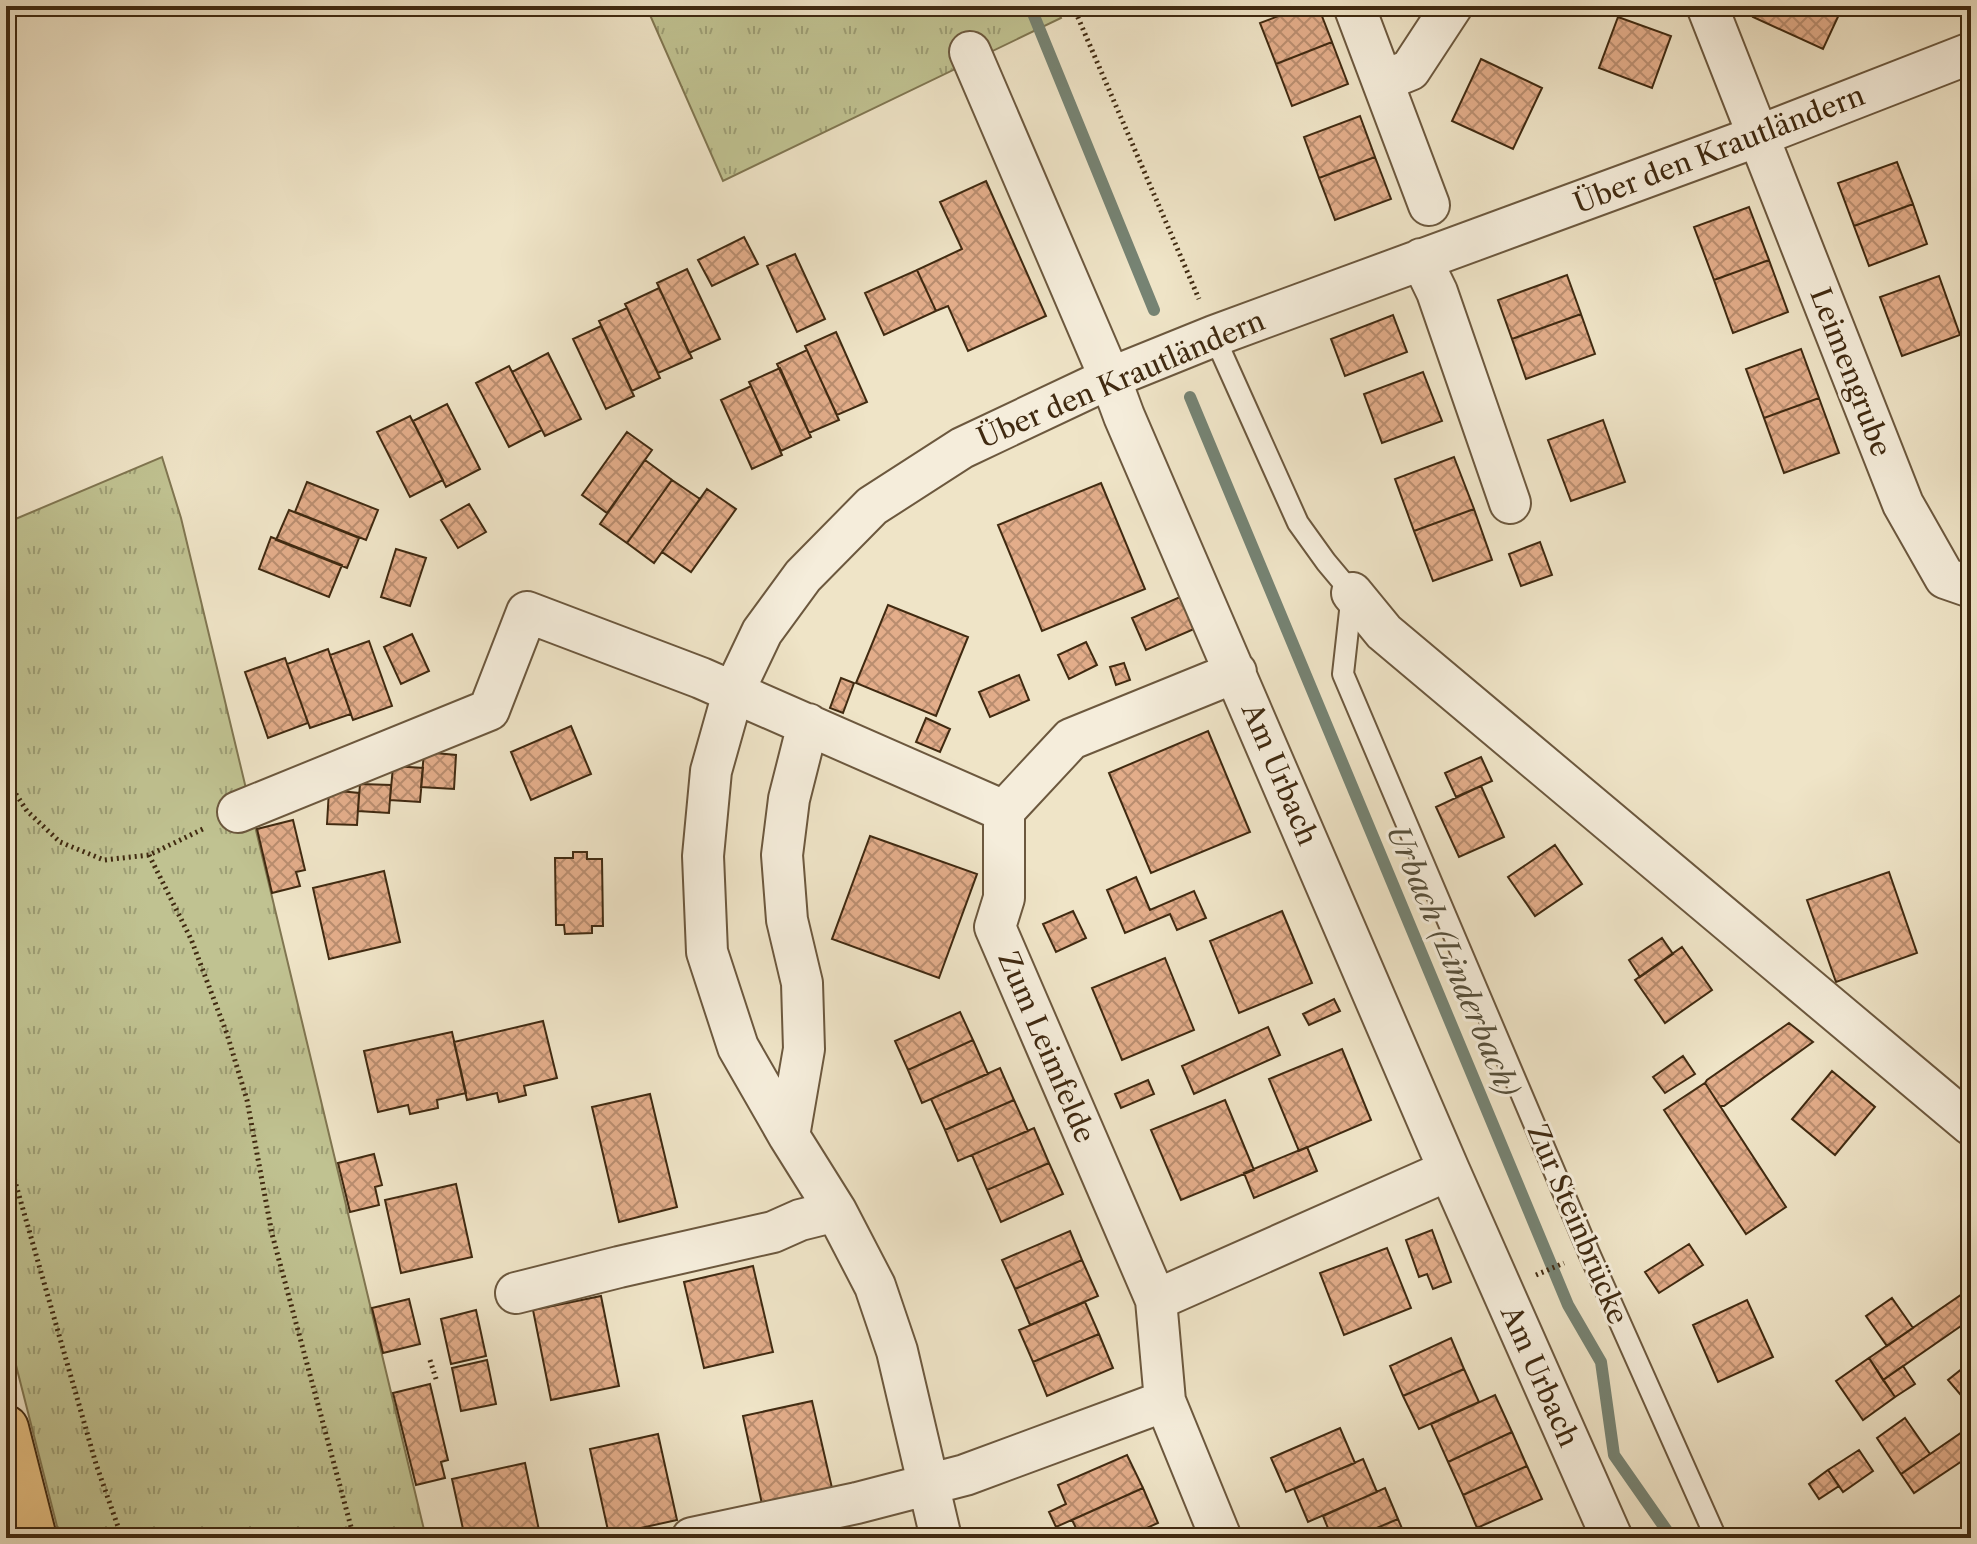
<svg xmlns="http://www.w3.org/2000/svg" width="1977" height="1544" font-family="'Libre Caslon Text',serif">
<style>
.grass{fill:url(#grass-tufts);stroke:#807651;stroke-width:2}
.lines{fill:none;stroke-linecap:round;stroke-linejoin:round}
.stream{stroke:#768373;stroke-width:12}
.building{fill:url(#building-cross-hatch);stroke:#402a11;stroke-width:2}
.lane-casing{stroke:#6c583e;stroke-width:24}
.street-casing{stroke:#6c583e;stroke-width:44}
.highway-casing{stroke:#402a11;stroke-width:48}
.path{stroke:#402a11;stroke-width:5;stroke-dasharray:2 4;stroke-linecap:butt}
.lane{stroke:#f5eddb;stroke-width:20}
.street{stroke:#f5eddb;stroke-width:40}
.highway{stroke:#e8c284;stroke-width:44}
.labels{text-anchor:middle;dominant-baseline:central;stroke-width:6;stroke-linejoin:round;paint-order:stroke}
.street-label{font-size:28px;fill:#402a11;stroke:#f5eddb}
.water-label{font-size:30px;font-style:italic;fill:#564f3a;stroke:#f5eddb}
</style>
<defs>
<pattern id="grass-tufts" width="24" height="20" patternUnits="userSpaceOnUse" patternTransform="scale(2)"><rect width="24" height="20" fill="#c0c291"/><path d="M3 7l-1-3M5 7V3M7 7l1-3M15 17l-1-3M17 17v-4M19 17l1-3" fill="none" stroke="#9d9e75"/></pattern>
<pattern id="building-cross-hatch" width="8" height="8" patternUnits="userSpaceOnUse" patternTransform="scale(2)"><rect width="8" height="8" fill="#e3ad8a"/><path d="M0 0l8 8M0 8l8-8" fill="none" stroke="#b98d6f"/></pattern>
</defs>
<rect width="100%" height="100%" fill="#efe4c7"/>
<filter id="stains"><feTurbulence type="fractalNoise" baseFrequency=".0025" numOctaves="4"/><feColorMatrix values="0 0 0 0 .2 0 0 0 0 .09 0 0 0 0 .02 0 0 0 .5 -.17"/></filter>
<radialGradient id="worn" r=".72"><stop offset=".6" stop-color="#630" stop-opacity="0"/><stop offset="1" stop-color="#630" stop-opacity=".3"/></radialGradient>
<path class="grass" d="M646 6H1056L1061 18 723 181Z
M162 457 181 518 426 1538H60L6 1326V523Z"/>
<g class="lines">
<path class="stream" d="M1030 6 1154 310
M1190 397 1568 1305 1601 1362 1614 1455 1672 1538"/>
</g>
<path class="building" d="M1305 6H1318L1332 42 1276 64 1260 23Z
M1758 6H1843L1823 49 1753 17Z
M1618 17 1671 36 1652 88 1599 68Z
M1332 42 1348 84 1292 106 1276 64Z
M1481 59 1542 88 1513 149 1452 121Z
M1360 116 1375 157 1319 178 1304 137Z
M1375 157 1391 199 1335 220 1319 178Z
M1897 162 1913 204 1854 226 1838 183Z
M986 181 1046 316 968 351 948 306 936 311 917 270 962 249 940 202Z
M1913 204 1927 244 1869 266 1854 226Z
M1749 207 1769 260 1714 280 1694 227Z
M744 237 758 264 712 286 698 260Z
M795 254 825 319 797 332 767 266Z
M1769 260 1788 312 1733 333 1714 280Z
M687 269 720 339 689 353 657 283Z
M917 270 936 311 884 335 865 293Z
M1567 275 1581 314 1512 339 1498 300Z
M1939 276 1960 335 1902 356 1880 297Z
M659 288 692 358 658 373 625 304Z
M627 308 660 378 632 391 599 321Z
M1581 314 1595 354 1526 379 1512 339Z
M1393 315 1407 352 1345 376 1331 339Z
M601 326 634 396 606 409 573 339Z
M836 332 867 402 837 415 805 346Z
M1801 349 1819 398 1764 418 1746 369Z
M807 350 839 420 809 433 777 364Z
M548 353 581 419 545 436 512 372Z
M509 366 542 430 509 447 476 383Z
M780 368 811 437 781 451 749 382Z
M1423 372 1442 421 1382 443 1364 394Z
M751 386 782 455 752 469 721 400Z
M1819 398 1839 453 1784 473 1764 418Z
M447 404 480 469 446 487 413 421Z
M410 416 443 480 410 497 377 432Z
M1603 420 1625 482 1571 501 1548 440Z
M627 432 652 450 607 513 582 495Z
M1454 457 1474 509 1414 531 1395 479Z
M645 460 672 480 627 543 600 524Z
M672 480 700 499 654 563 627 543Z
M307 482 378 510 366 540 295 512Z
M1101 483 1145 589 1042 631 998 525Z
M707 489 736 509 691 572 662 552Z
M469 504 486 532 458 548 441 520Z
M1474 509 1492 560 1433 581 1414 531Z
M289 510 359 538 347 568 276 540Z
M271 537 342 565 329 597 259 569Z
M1540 542 1552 575 1521 586 1509 554Z
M396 549 426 558 410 606 381 597Z
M1180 597 1194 629 1146 650 1132 618Z
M888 605 968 637 936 716 856 683Z
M412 634 429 671 401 684 384 647Z
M369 641 392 706 353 720 330 655Z
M1086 642 1097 665 1069 679 1058 655Z
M328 649 351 714 310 728 287 664Z
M285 658 308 723 268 738 245 672Z
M1124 663 1130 680 1116 685 1110 667Z
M1019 675 1029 700 990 717 979 692Z
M841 678 854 683 843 713 830 708Z
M926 718 950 729 940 752 916 742Z
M571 726 591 774 531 800 511 752Z
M1208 731 1250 832 1151 873 1109 773Z
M424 752 456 755 454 789 421 787Z
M1481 757 1492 781 1456 797 1445 773Z
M393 766 423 768 420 802 390 800Z
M360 784 391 785 389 813 358 811Z
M1481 786 1504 837 1459 857 1436 807Z
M329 790 359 793 357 825 327 824Z
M293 820 305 870 296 872 300 886 272 893 257 829Z
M870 836 977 874 939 978 832 939Z
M1555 845 1582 884 1535 916 1508 877Z
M573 852H587V859H602L603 926H592V933L565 934 564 925H556L555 858H573Z
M384 871 400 942 329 959 313 888Z
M1889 872 1917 953 1836 982 1807 900Z
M1136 877 1150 910 1194 891 1206 918 1177 930 1170 914 1125 933 1107 890Z
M1073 911 1086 938 1056 952 1043 924Z
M1282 911 1312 983 1239 1013 1210 941Z
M1662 938 1673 954 1640 977 1629 960Z
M1682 947 1712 990 1665 1023 1635 980Z
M1165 958 1194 1030 1122 1060 1092 988Z
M1334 999 1340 1011 1309 1025 1303 1014Z
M960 1012 973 1040 908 1070 895 1041Z
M543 1021 557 1078 524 1086 526 1095 499 1102 497 1093 467 1100 454 1042Z
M1789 1023 1813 1042 1724 1106H1720L1705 1083 1707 1080Z
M1268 1027 1280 1055 1194 1094 1182 1066Z
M452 1032 466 1093 437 1100 438 1108 410 1114 408 1105 378 1112 364 1051Z
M973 1040 988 1074 922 1103 908 1070Z
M1342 1049 1371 1120 1299 1151 1269 1079Z
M1683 1056 1695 1074 1665 1093 1653 1077Z
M1000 1068 1014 1100 945 1130 931 1099Z
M1832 1071 1875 1107 1835 1155 1792 1119Z
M1148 1080 1154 1094 1121 1108 1115 1094Z
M1705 1083 1786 1207 1746 1234 1664 1110Z
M650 1094 677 1207 619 1222 592 1107Z
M1014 1100 1028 1131 958 1161 945 1130Z
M1225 1100 1254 1170 1181 1200 1151 1130Z
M1034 1128 1049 1163 987 1190 972 1155Z
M1307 1147 1317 1171 1254 1198 1244 1173Z
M374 1154 382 1185 375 1187 379 1205 350 1212 338 1163Z
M1049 1163 1063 1194 1001 1222 987 1190Z
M456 1184 472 1257 401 1273 385 1200Z
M1432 1230 1451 1282 1433 1289 1427 1274 1419 1277 1406 1240Z
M1070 1231 1082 1260 1015 1289 1002 1260Z
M1689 1244 1703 1265 1659 1293 1645 1272Z
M1387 1248 1411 1308 1344 1335 1320 1273Z
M1082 1260 1098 1296 1030 1325 1015 1289Z
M753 1266 773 1352 704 1368 684 1282Z
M1971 1288V1319L1883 1380 1869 1358Z
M601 1296 619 1386 551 1400 533 1310Z
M1892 1298 1913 1328 1887 1346 1866 1316Z
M409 1299 420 1344 383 1353 372 1308Z
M1747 1300 1773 1357 1718 1382 1693 1325Z
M1085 1302 1099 1334 1033 1362 1019 1330Z
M476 1310 486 1356 451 1364 441 1319Z
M1099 1334 1113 1368 1047 1396 1033 1362Z
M1451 1338 1464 1369 1403 1396 1390 1366Z
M1869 1358 1895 1397 1863 1420 1836 1381Z
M487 1360 496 1404 461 1411 452 1368Z
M1968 1364 1971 1368V1407L1948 1380Z
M1903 1366 1915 1384 1895 1397 1883 1380Z
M1464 1369 1479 1402 1419 1429 1403 1396Z
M430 1384 448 1460 441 1462 445 1478 416 1485 393 1393Z
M1495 1395 1512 1432 1448 1462 1431 1424Z
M812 1401 832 1488 762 1504 743 1416Z
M1905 1418 1930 1454 1901 1474 1877 1438Z
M1971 1426V1455L1914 1493 1901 1474Z
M1340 1428 1355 1463 1286 1492 1271 1458Z
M1512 1432 1527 1466 1463 1495 1448 1462Z
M658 1434 677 1520 609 1535 590 1449Z
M1859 1450 1873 1471 1843 1492 1828 1470Z
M1127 1455 1143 1488 1056 1527 1049 1512 1066 1504 1058 1485Z
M1363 1459 1377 1492 1308 1522 1294 1489Z
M525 1463 540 1535 525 1538H465L452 1479Z
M1527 1466 1542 1499 1477 1528 1463 1495Z
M1828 1470 1839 1486 1819 1499 1809 1484Z
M1143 1488 1158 1523 1124 1538H1081L1072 1520Z
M1385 1488 1398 1519 1353 1538H1332L1323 1516Z
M1398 1519 1406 1538H1353Z
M815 1523 817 1534 845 1527 847 1538H788Z"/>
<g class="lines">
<g class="lane-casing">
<path id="lane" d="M1214 336 1298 523 1326 562 1352 593 1343 674 1589 1253 1716 1538"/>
</g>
<g class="street-casing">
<path id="street" d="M1354 6 1429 205
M1707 6 1903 504 1945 578 1971 587
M970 52 1110 378 1124 416 1449 1170 1612 1538
M1383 81 1410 70 1452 6
M1421 259 1437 292 1510 503
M1352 593 1384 632 1971 1125
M238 812 489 710 527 612 701 678 1004 811
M789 1136 804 1049 802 983 787 920 782 855 789 799 808 724
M516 1293 619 1267 773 1232 800 1220 836 1211
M1156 1300 1449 1170
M692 1538 857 1503 965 1475 1165 1401
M941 1538 897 1351 875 1286 836 1211 789 1136 738 1047 707 952 703 856 711 771 733 693 762 632 803 576 872 506 962 448 1110 378 1214 336 1758 136 1971 53
M1221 1538 1165 1401 1156 1300 995 927 1004 898V811L1071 739 1236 672"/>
</g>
<g class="highway-casing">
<path id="highway" d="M6 1428 34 1538"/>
</g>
<path class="path" d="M1073 6 1199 299
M6 779 27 811 60 842 104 860 149 855 205 828
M149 855 191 939 227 1034 247 1100 272 1234 354 1538
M6 1150 96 1464 122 1538
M1536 1275 1564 1263
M430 1360 437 1382"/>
<use href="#lane" class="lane"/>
<use href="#street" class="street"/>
<use href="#highway" class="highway"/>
</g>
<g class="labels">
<g class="street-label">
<text transform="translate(1719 149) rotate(-21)">Über den Krautländern</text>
<text transform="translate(1851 372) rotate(69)">Leimengrube</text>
<text transform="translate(1121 379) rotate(-23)">Über den Krautländern</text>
<text transform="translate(1280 774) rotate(67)">Am Urbach</text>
<text transform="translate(1047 1047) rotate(67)">Zum Leimfelde</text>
<text transform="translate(1578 1224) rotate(67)">Zur Steinbrücke</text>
<text transform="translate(1540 1376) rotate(66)">Am Urbach</text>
</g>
<g class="water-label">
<text transform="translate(1453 961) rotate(67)">Urbach (Linderbach)</text>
</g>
</g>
<rect width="1977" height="1544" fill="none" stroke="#efe4c7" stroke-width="32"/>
<rect x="8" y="8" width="1961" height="1528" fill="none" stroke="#402a11" stroke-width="4"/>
<rect x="16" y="16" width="1945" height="1512" fill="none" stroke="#402a11" stroke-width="2"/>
<rect width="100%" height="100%" filter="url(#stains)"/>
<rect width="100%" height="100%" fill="url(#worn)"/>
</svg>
